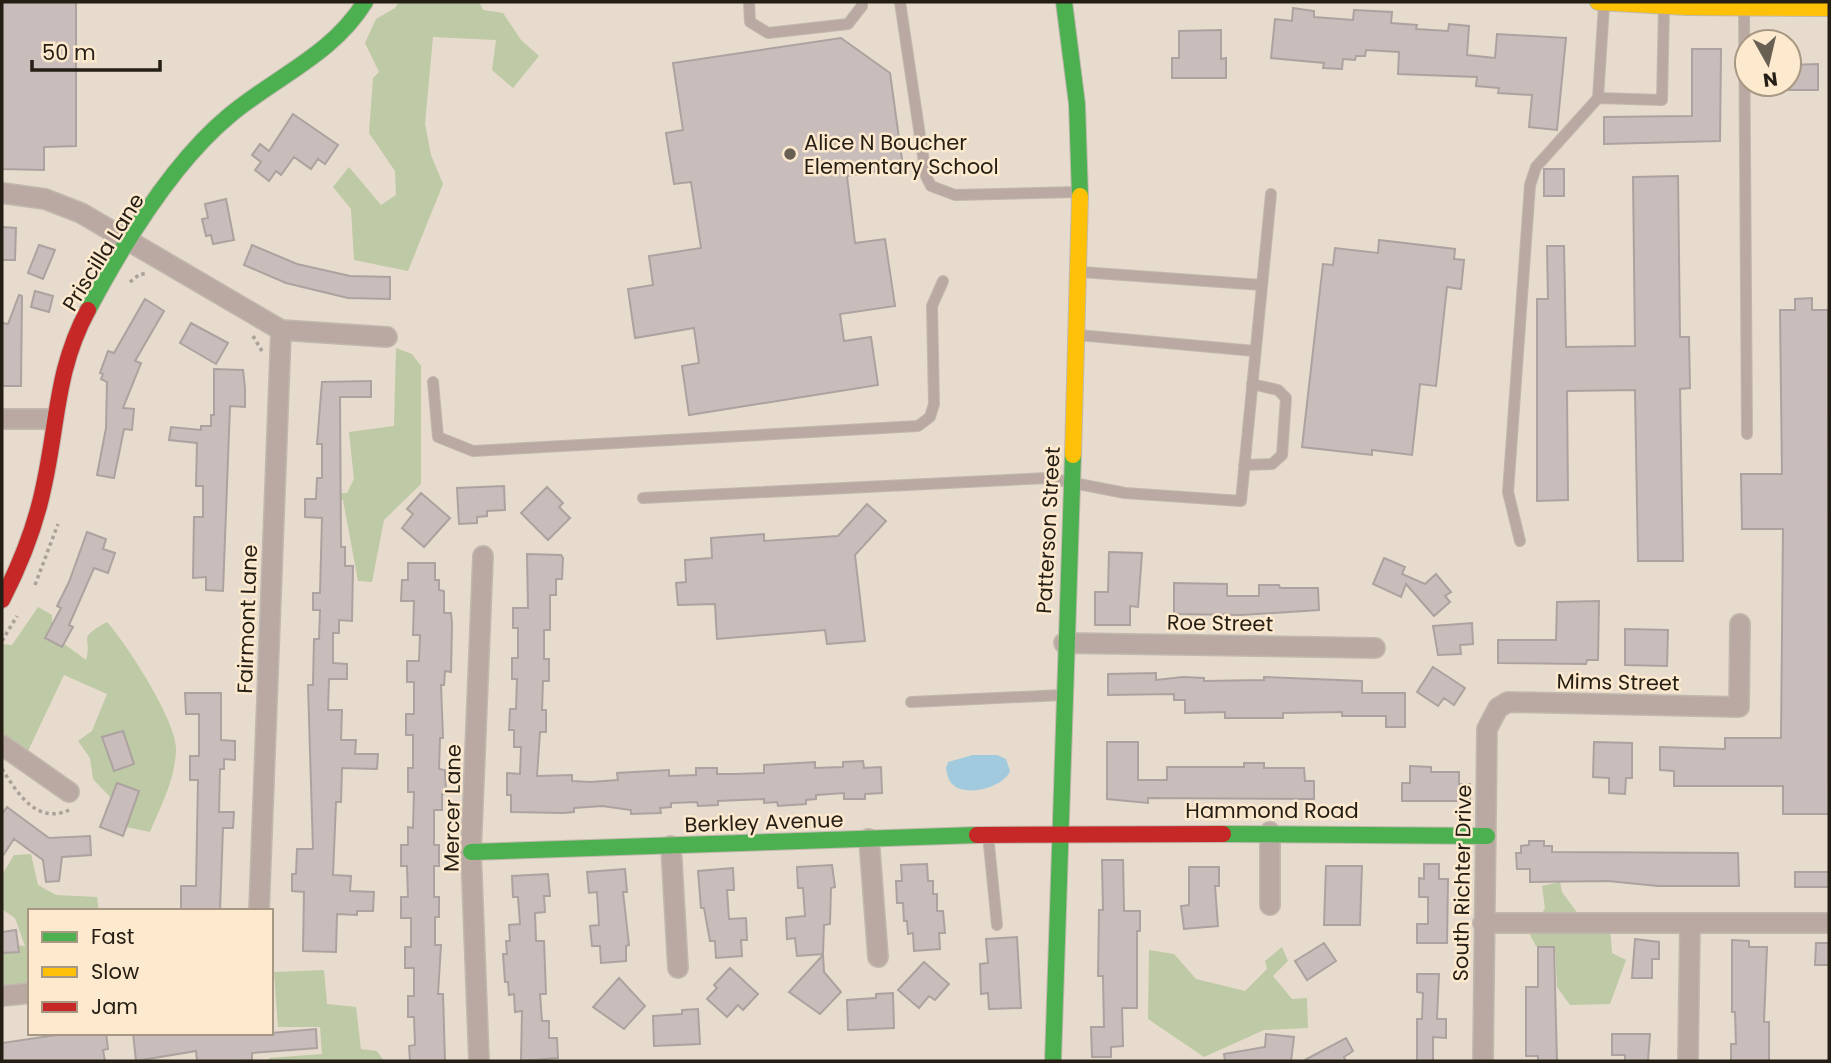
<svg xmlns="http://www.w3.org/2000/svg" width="1831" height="1063" font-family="Poppins,sans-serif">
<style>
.forest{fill:#bec9a5;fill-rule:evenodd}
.water{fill:#a2cade}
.building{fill:#c8bdba;stroke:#aca29f;stroke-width:2}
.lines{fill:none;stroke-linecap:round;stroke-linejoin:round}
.lane-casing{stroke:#c1b8ad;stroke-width:12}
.street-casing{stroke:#c1b8ad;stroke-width:22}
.fast-casing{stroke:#c1b8ad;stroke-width:18}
.slow-casing{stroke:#c1b8ad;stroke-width:18}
.jam-casing{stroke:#c1b8ad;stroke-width:18}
.path{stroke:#aca09a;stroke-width:3.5;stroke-dasharray:3.5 3.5;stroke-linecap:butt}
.lane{stroke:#baa9a3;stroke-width:10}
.street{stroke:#baa9a3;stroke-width:19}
.fast{stroke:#4caf50;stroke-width:16}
.slow{stroke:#ffc107;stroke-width:16}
.jam{stroke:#c62828;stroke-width:16}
.poi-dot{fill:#696054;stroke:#fde9ce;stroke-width:2.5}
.labels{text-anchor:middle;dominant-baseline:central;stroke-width:5;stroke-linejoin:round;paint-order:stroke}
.poi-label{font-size:21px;fill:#251e14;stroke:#fde9ce;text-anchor:start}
.street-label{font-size:21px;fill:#251e14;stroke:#fde9ce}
</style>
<rect width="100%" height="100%" fill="#e6dbcc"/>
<path class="forest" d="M399 2H479L483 10 503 13 521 40 539 56 513 88 492 70 496 40 433 37 425 124 431 155 443 184 408 271 354 260 351 209 333 187 349 167 381 205 396 195 395 171 369 133 373 78 379 72 365 43 376 19 395 8Z
M396 348 412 354 421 366V484L384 520 372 582 358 581 343 500 332 499V494L347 493 354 479 349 432 394 426Z
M38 607 52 615V635L86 660C93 636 75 640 107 622 126 643 178 723 176 750 175 780 161 805 150 832L126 827 139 791 117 783 111 798 93 779 90 758 78 741 92 731 107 694 64 675 28 751 2 733V644L12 645ZM123 730 134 764 114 771 102 738Z
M31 854 38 885 56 895 97 897 99 911H30V987L2 990V944L25 946 15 918 2 909V875L14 855Z
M1560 882 1562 892 1578 914 1609 912 1612 953 1626 960 1610 1004 1570 1005 1557 987 1555 947 1536 946 1530 935 1545 908 1542 886Z
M1282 947 1288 961 1273 976 1292 999 1307 998 1308 1028 1264 1030 1204 1057 1148 1019 1149 950 1174 954 1196 979 1245 991 1267 969 1265 961Z
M324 970 327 1004 356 1007 361 1049 377 1051 384 1061H269V1058L322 1054 320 1027H278L274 972Z"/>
<path class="water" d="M973 755H997L1006 759 1010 771C1004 787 966 798 952 784 948 780 947 773 946 768L948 762Z"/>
<path class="building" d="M2 2H76V146L44 147V170L2 169Z
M1293 8 1314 11V17L1353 20 1354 10 1392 12 1391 23 1417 25 1416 29 1448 31 1449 24 1469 26 1467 55 1495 58 1497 34 1566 38 1557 130 1529 127 1532 95 1498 93 1499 88 1476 86 1477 77 1398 74 1399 52 1366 50 1365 56H1356L1355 60 1343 59 1342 69 1323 68 1324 63 1271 58 1275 19 1292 21Z
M1221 30V59L1226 58V78H1172V58H1179V31Z
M841 38 890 73 903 167 847 176 855 243 885 239 895 306 840 314 844 341 871 337 878 385 689 415 682 366 699 363 694 328 635 338 628 289 653 285 649 256 701 248 691 182 674 184 666 133 683 130 673 63Z
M1692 49H1721L1720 141 1604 144V117L1692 116Z
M1818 64V90H1789V65Z
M293 114 338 145 325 164 318 159 311 169 294 157 281 175 276 171 269 181 255 170 261 162 252 155 260 144 269 151Z
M1544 169H1564V196H1544Z
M1678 176 1680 337H1689L1690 388 1680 389 1683 561H1638L1635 390 1567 391 1568 500 1537 501V299H1548L1547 246H1564L1566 347 1635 346 1633 177Z
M226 199 234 240 213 244 211 235 206 236 202 219 208 218 205 204Z
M2 227 16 228 15 260H2Z
M1379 240 1455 249 1454 259 1464 260 1461 289 1447 287 1436 386 1420 384 1412 455 1372 450V455L1302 447 1323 264 1333 265 1335 248 1378 253Z
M39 245 55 250 43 279 28 273Z
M252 245 297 264 350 276 390 277V299L348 298 286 283 244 265Z
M35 291 53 296 49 312 31 307Z
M19 295 22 296 21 386H2V323L8 324Z
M1812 298V310H1828L1829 814H1783V786H1674V771L1660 770V747L1725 749V738H1781L1783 529H1742L1741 474H1782L1780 310H1795V299Z
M145 299 164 311 135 361 141 363 123 408 134 409 132 430 124 429 114 478 97 475 106 428 107 382 101 379 103 374 100 373 108 351 114 353Z
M191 323 228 343 216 364 180 343Z
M214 369 243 370 245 388V407L230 406 223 591 206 590V577L193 578 194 517H203V486H196L197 443 169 440 171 427 201 430V426H211V415H214Z
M371 381V397H340L341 547H345V566H353L352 621 339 620V633H333V663L347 664V679H329L328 710H342L341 740H356L355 754H378L377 769 342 768 341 802H336L333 875 351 876 350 891 374 892 373 911H357V915L337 914 336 952 303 951 304 892 292 891V874H296L297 849H313L308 685H313L314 639H319L320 610H313V593H320L322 518 305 517V499H316L317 478H322V444H317L322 382Z
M504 486 505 510 487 511V516L477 517V523L459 524 457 488Z
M547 487 563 503 559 507 570 518 548 540 521 513Z
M421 493 450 518 424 547 402 528 413 514 407 509Z
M867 504 886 521 855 555 865 641 827 644 825 630 717 639 715 604 678 605 676 583 686 582 685 560 712 558 711 538 764 534V541L838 536Z
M87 532 106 539 103 549 115 553 108 573 94 568 69 625 73 627 62 647 45 638 61 608 57 606 69 582Z
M1109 552 1142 553 1138 607 1130 606V625H1095V592H1108Z
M527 554 561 555 563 558 562 579H556V595H550V630H544V659H549V681H543L542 710H546V732H540L537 776 572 775V781L590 782 618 780 617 773 669 770V776L696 775V768H717V774H735L764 773V765L815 762V768L843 767V762L863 761 864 768 881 767 882 793 865 794V799H844V793L816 795V799L806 800V804L778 806 777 802 764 803V799L718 801V805L698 806 697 802 671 803V807L660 808 661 813 631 814V810L602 806 574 808V812L563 813 511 812V795H507V773L520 774 521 747H514V730H509L510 709H516L517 679H512V658H518V628H513V608H528Z
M1384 558 1405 567 1402 574 1425 584 1436 574 1451 592 1445 596 1450 602 1434 616 1406 584 1401 597 1373 584Z
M408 563H435V580H439V590L444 591V613H451L452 624 451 672 445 671 444 685H441L443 738H440L439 769 445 770 446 794H442V810H434V845H439V866H434V897H439V917H435V945H441L438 994H443L445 1061H410L409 1046 415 1045 414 1017H408V996H414V968H405V947H411V918H401V897H408L407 866H401V845H408V827L413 828 414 792H408V768H413V735H406V714H414V682H407V661H419L420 635H413L414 601H401L402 580H408Z
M1174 583 1227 584V596H1259V585H1279L1280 588H1318L1319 610 1241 615 1174 614Z
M1599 601 1598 660H1587L1586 664 1498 663V640H1556L1557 602Z
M1472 623 1473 644 1460 645 1461 654 1438 655 1433 626Z
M1625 629 1668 630 1667 666 1625 665Z
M1433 667 1465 688 1454 705 1444 698 1438 706 1417 692Z
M1156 673V680L1183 677 1204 678V681L1264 680V677L1362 681V693H1405V727H1386V716H1342V712L1283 713V718H1225V712L1185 713V700H1174V694L1108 695V674Z
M185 693H221V740L235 741V760L224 759V769H220L219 812H234L233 828H223L220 911H181V886H196L198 780H190V756H199V714H186Z
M123 731 134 764 114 771 102 737Z
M1107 742H1138V780H1167V767H1244V763H1264V768H1304L1305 781H1314V799L1148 798V803L1107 799Z
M1594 742 1632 743V778H1626L1625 794 1609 793V778L1593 777Z
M1410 766 1431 767V772H1459V784H1470V801H1402V783H1410Z
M117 783 139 791 123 836 100 827Z
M7 807 49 838 90 836 91 855 62 857 59 881 46 882 43 860 14 839 2 857V814Z
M1529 841H1544V846H1552V852L1738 853 1739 886H1658L1608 881 1530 882V869H1517L1516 853H1521V846L1529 845Z
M1102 860H1123L1124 911H1140V931H1137V1008H1122L1123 1046 1111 1047V1057H1092L1091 1027H1104L1103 976H1098L1099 910H1103Z
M927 864 928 881H933V894H937V911H943L945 933H939L940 949 914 951 913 933 908 934 907 921H904L903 903H897L896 881H902L901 865Z
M1424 864H1439V879H1448L1447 943H1417V924H1428V897H1419V878L1424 879Z
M832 865 835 887 831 888 830 924 824 925 823 954 797 956 795 938 787 939 786 918 805 916 803 888H798L797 867Z
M1326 866H1362L1360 925H1324Z
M1189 867H1219V886H1215L1218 926 1184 929 1181 906 1189 905Z
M733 868 734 890H727L729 919 746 918 747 940H741L742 956 716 958 715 941H710L704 908H701L698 871Z
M625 869 627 892H623L629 945 626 946V961L601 963 600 946H592L590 926 599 925 597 892 589 893 587 872Z
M1795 872H1829V887H1795Z
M548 874 550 896H544L545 912 535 913 536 941H544L546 994H540L542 1021H549V1038H557L558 1058 521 1061 522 1011 515 1012 514 994 509 995 508 982H505L503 954H507L506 941H510L509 925 520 924 518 897H513L512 876Z
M16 930 19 952 2 953V932Z
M1017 937 1021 1008 989 1009 988 993 981 994 980 964 988 963 986 939Z
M1635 939 1659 942V959H1652V978H1632Z
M1732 940 1749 941V947H1767L1764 1022H1769V1061H1731V1044H1736L1735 1012H1732Z
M1324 943 1336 961 1307 980 1295 961Z
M1816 943H1829V965H1815Z
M1538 947H1554L1557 1061H1538V1056H1526V987H1538Z
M823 955 824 972 841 992 820 1014 789 992Z
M924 962 949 984 935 1000 929 996 919 1008 898 990Z
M730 968 758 994 743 1010 738 1005 727 1017 707 999 717 988 714 985Z
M1417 974H1439L1437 1019H1446V1038L1433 1037V1061H1417V1019H1422L1423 993 1417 992Z
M619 978 645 1006 624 1029 593 1007Z
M893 993 894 1028 848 1030 847 1000 876 998V994Z
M698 1009 700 1044 654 1046 653 1016 682 1014V1010Z
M316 1029 317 1048 252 1053V1060L239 1061H197L196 1051 136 1061 133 1033H271Z
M70 1033H106L108 1049 103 1050 105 1061H2V1043Z
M1266 1034 1294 1037 1291 1061H1225L1224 1054 1265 1047Z
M1612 1034H1650L1648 1061H1625V1055H1612Z
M1346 1038 1353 1051 1344 1057 1346 1061H1303Z"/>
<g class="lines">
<g class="lane-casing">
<path id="lane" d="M749 2 750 22 768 33 848 24 862 6V2
M900 2 926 176 931 186 955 195 1077 192
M1604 5 1598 98 1662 100 1664 6
M1744 8 1747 434
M1081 272 1262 285
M1078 335 1255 351
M433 382 438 437 473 451 918 426 930 417 934 404 932 306 943 281
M1244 465 1272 464 1282 455 1286 398 1278 390 1252 384
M643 498 1048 478 1125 493 1241 501 1271 194
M1520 541 1508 492 1530 185 1536 167 1598 98
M911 702 1062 695
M988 835 997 925"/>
</g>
<g class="street-casing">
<path id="street" d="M2 193 45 199 81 213 281 330 387 337
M2 419H52
M1064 643 1375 648
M2 745 69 792
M1270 832V905
M869 839 878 957
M671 846 678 968
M259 911 281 330
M1483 923H1829
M2 996 30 993
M479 1061 471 852 483 556
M1483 1061 1487 729 1498 708 1508 702 1739 707 1740 624
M1688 1061 1690 923"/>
</g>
<g class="fast-casing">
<path id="fast" d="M1064 2 1077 104 1080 196
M88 310C123 244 173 162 230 115 277 76 332 55 365 2
M1223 834 1487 836
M471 852 977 835
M1053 1061 1073 455"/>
</g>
<g class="slow-casing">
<path id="slow" d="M1598 2 1687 7 1829 8
M1073 455 1080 196"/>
</g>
<g class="jam-casing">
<path id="jam" d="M2 600C21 563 36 525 44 485 58 422 56 369 88 310
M977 835 1223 834"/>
</g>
<path class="path" d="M130 282 140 274H148
M253 336 262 351
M35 585 58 524
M2 641 17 616
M2 769C17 792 36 825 69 810"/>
<use href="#lane" class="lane"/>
<use href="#street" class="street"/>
<use href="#fast" class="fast"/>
<use href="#slow" class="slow"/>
<use href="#jam" class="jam"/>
</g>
<circle class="poi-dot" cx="790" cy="154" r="7"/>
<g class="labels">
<g class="poi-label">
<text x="804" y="142">Alice N Boucher<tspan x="804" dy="24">Elementary School</tspan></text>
</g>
<g class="street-label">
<text transform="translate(103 252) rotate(-58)">Priscilla Lane</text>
<text transform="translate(1048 530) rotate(-87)">Patterson Street</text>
<text transform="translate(247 619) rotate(-88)">Fairmont Lane</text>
<text transform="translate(1220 623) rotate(1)">Roe Street</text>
<text transform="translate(1618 682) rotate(1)">Mims Street</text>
<text transform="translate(452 808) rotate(-89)">Mercer Lane</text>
<text x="1272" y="810">Hammond Road</text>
<text transform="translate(764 822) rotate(-2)">Berkley Avenue</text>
<text transform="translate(1462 883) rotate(-89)">South Richter Drive</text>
</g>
</g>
<rect width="1831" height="1063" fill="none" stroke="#251e14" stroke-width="7"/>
<rect x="28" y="909" width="245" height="126" fill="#fde9ce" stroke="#a79884" stroke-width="2"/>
<rect x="42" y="932" width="35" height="10" fill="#4caf50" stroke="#a79884" stroke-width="2"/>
<text x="91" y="944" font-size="21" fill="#251e14">Fast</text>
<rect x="42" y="967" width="35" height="10" fill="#ffc107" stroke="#a79884" stroke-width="2"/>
<text x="91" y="979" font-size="21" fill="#251e14">Slow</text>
<rect x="42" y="1002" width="35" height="10" fill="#c62828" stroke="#a79884" stroke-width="2"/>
<text x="91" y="1014" font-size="21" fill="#251e14">Jam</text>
<g transform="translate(1768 63) rotate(172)"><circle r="33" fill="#fde9ce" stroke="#a79884" stroke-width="2"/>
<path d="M0-5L12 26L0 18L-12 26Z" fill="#696054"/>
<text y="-10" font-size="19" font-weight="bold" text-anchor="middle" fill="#251e14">N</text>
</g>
<path d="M32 60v10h128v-10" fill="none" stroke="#251e14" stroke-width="3.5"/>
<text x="42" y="60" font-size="21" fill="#251e14" stroke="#fde9ce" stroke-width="5" paint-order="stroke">50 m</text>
</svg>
